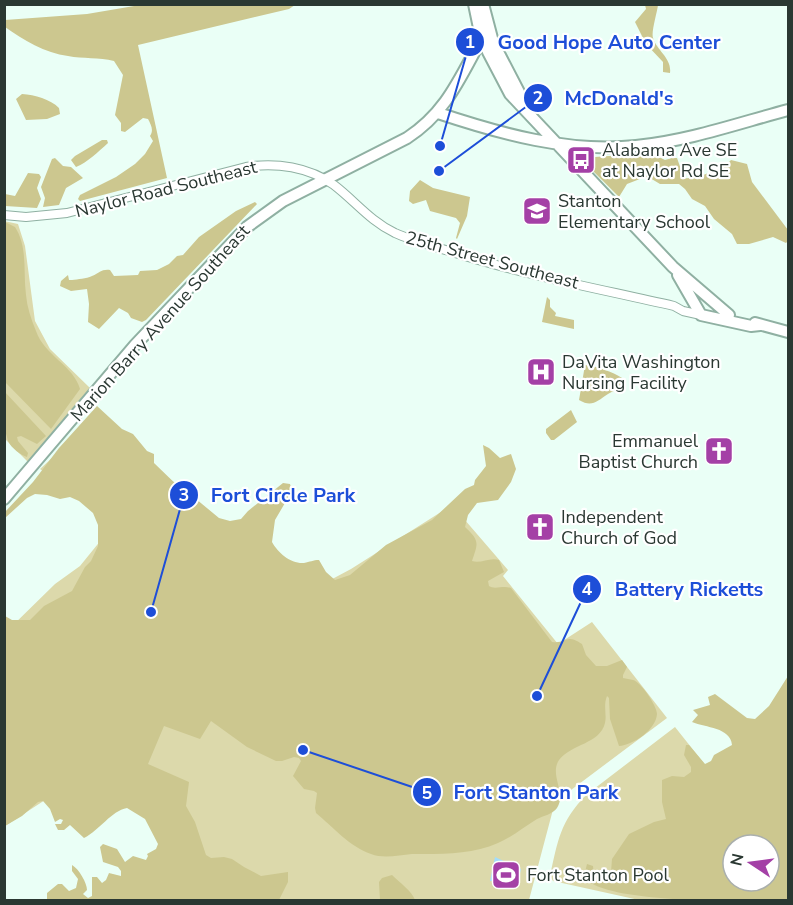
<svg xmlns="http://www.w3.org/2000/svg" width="793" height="905" font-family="'Nunito Sans',sans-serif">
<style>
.green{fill:#dcd9ab}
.forest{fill:#ccc78f;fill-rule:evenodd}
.water{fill:#a3defd}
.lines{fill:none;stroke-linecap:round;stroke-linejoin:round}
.minor-casing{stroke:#8fb0a2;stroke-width:10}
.major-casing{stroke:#8fb0a2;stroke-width:14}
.minor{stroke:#fff;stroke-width:8}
.major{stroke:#fff;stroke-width:10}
.labels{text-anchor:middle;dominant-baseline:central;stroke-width:4.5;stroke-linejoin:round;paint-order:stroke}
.poi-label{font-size:18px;fill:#2a3832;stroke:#fff;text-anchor:start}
.street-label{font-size:18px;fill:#2a3832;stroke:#fff}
.leader{fill:none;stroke:#1d4ed8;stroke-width:2}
.callout-dot{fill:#1d4ed8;stroke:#fff;stroke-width:2}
.mark-label{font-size:18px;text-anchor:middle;font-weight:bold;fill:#fff}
.callout-label{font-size:20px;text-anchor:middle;font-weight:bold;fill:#1d4ed8;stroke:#fff;stroke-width:4.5;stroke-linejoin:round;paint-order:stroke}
</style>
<rect width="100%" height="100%" fill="#eafff6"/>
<path class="green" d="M4 221 18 224 25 246 35 321 50 349 90 388 28 462 5 439Z
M63 448 150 465 188 492 197 506 321 585 351 569 452 505 508 570 503 576 558 644 592 622 667 718 555 802 529 900H134L165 840 139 801 79 778 5 826V633L55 584 80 566 110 529 92 506 40 469Z
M675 727 769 845H733L672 900H639L553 881 550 876C558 840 560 822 586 795Z"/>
<path class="forest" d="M140 5H295L289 9 138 45 167 178 80 201 78 199 80 195 116 177 135 164 145 154 153 141 150 136C154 130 151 125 148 119L143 118 125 132 121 131V123L115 115 123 75 114 61C99 57 83 59 68 56 45 53 23 40 5 27V20L87 14Z
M645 5H658C657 13 651 32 653 38 657 51 672 58 670 73L663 72V62L646 44 635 22 646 9Z
M22 94C35 95 50 99 59 108L60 114 47 119 26 120 16 99Z
M102 140H107L108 143C98 152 88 162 76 167L71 160 75 156Z
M651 153 665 160 672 158H677L684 178C695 180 724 168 731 160L747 164 752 182 788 230V241L786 243 773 237 749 244H737L732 234 714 219 705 206 692 199 685 189 679 184H660L650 178 645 177 627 184 619 197 593 171V163L595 157Z
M55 158 63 166 71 167 83 178 66 188 59 205 43 207 45 198 41 187 52 159Z
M28 173 39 174 41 177 37 188 41 199 37 208 5 206V194L15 196Z
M420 180 433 188 470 197 467 216 457 239 456 238 460 223 456 218 430 211 426 200 413 204 409 201 410 191Z
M255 202 257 204 146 320 142 322 131 318 128 313 119 308 99 329 88 322 89 304 87 289 71 291 60 286 61 281 68 275 69 280H72C78 279 86 279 92 276 100 273 101 269 110 270L114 276C123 276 130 275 138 275L140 271 157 270 169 264 177 256 183 255 199 237 236 211Z
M5 222 15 227C28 247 23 272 26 295 27 307 31 319 36 331 44 355 74 366 80 389L51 429 5 382Z
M547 297 550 300V307L556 313 555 316 574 320V329L542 322Z
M585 365C596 366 613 372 622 378L621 385C617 390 613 391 608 394 597 401 592 408 579 400Z
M4 391 46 436 37 444 21 436 17 437 18 441 28 453 27 457C21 455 11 448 8 441 7 438 7 435 5 432Z
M97 406 122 429 133 434 147 451 154 454V463L183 491 196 499 219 518 230 521 241 519 248 511 283 483 290 484 292 491 275 520 272 542C278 553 291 564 304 563 310 562 313 560 319 560L326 572 335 580 350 575 386 545 432 520 465 489 474 485 475 480 486 466 483 445 489 448 500 458 511 454 516 469 511 482 498 500 477 503 468 515 465 527C480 541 478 543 472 561 481 564 489 557 499 560L504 572 488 581 489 586C495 590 503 585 511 588L552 642C567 644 565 633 582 644L586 655 596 666H607L622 660 627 667 623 675V678C626 679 630 679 633 680 641 682 657 706 657 714 656 730 633 745 619 746L610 719 609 698 607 696C603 706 607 714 605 723 600 744 571 744 559 760 549 775 567 793 557 808 553 814 543 816 537 819 524 827 512 837 498 843 471 855 441 854 412 854 399 855 384 859 371 854 350 847 333 827 316 813L315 808 317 793 314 791 304 789 293 776 301 761 299 758 294 757 282 761H276L247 747 211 721 200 739 164 726 148 764 189 782 186 806 195 822 206 855 211 858 224 857 232 859 244 867 261 876 288 872V882L279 900H47V893L58 884H62L69 891 76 888 78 879 72 871V865C79 869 87 883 87 890L83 894 88 898 92 896V877H97L102 883 106 880 109 873 121 876V871L118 867 103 862 100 847 103 844 117 849 125 862 133 856 146 860 148 856 147 854 156 849 158 844 145 819 127 808C111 811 100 830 84 838L70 825 64 830H58L55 824H61L63 820 60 819 55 822 50 809 43 801 38 802 22 816 5 826V616L12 620H30L44 606 72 591 85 567 91 561 98 546V525L93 513 79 501 70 497 60 499 47 495 35 494 27 498 5 518V512L33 482 59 448Z
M571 410 577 422 554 440H551L546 433V429Z
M788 676V900C753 901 599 905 584 876L587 864 593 866 594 876 602 877 609 876 611 872 612 859 629 834 654 822 666 819 662 802V780L672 776 684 777 691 772V767L684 755 686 745H689L705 764 711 761 714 755 732 745C730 727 706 728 692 722L698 715 693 710 710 705 708 697 715 694 747 718 755 719 769 706ZM733 845H769V881H733Z
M392 875C400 883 412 891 415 900H380L379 882 382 878Z"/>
<path class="water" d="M495 857 521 869 518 882 490 881Z"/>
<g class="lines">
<g class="minor-casing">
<path id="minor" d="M4 215 26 217 67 213 246 167C276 162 309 167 334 185 355 201 370 221 395 233 413 241 433 246 452 252 524 275 600 289 674 306L683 311 701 315"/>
</g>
<g class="major-casing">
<path id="major" d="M474 4 479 28 488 52 510 94 673 267 729 315
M483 4 493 42 520 94 522 106
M438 113C501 134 569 153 636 146 688 141 739 123 788 110
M678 275 701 315 751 326 760 325
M755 323 788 332
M4 499 135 345 247 227 283 201 407 138C447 112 460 77 482 38L490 31"/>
</g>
<use href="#minor" class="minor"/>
<use href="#major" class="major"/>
</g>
<defs>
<g id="bus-square" transform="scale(1.5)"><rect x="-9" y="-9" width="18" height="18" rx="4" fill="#a440a6" stroke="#fff"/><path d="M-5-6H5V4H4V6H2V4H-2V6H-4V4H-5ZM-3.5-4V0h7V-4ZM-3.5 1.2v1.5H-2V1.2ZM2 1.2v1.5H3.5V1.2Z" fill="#fff"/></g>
<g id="school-square" transform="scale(1.5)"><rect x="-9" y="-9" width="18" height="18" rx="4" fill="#a440a6" stroke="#fff"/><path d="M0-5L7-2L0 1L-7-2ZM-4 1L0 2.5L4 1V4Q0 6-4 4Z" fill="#fff"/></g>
<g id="hospital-square" transform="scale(1.5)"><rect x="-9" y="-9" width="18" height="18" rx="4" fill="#a440a6" stroke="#fff"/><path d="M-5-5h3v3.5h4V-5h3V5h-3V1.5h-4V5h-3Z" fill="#fff"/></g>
<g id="church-square" transform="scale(1.5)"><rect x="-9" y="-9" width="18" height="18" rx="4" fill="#a440a6" stroke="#fff"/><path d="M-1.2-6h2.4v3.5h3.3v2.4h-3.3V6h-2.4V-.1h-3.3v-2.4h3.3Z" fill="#fff"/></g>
<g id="stadium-square" transform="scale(1.5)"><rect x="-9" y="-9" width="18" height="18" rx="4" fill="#a440a6" stroke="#fff"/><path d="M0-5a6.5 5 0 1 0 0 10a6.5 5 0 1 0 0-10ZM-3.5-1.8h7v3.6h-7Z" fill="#fff"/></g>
</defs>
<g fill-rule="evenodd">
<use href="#bus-square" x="581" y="160"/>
<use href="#school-square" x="537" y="211"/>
<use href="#hospital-square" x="541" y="372"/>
<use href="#church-square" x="719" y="451"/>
<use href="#church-square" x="540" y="527"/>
<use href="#stadium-square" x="506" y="875"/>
</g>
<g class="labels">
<g class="poi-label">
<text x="602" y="150">Alabama Ave SE<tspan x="602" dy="21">at Naylor Rd SE</tspan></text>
<text x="558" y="201">Stanton<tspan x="558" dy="21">Elementary School</tspan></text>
<text x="562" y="362">DaVita Washington<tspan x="562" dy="21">Nursing Facility</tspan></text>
<text x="698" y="441" text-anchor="end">Emmanuel<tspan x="698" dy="21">Baptist Church</tspan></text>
<text x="561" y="517">Independent<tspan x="561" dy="21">Church of God</tspan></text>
<text x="527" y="875">Fort Stanton Pool</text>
</g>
<g class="street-label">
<text transform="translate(166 189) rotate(-14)">Naylor Road Southeast</text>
<text transform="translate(492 260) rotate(15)">25th Street Southeast</text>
<text transform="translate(160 323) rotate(-48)">Marion Barry Avenue Southeast</text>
</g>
</g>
<path class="leader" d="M440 146L470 42M439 171L538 98M151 612L184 495M537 696L587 589M303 750L427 792"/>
<g class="callout-dot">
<circle cx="440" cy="146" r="6"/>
<circle cx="439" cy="171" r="6"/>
<circle cx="151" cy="612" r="6"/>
<circle cx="537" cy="696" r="6"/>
<circle cx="303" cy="750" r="6"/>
<circle cx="470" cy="42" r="15"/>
<circle cx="538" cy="98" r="15"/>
<circle cx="184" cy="495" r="15"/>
<circle cx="587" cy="589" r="15"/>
<circle cx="427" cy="792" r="15"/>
</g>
<g class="mark-label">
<text x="470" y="48">1</text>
<text x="538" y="104">2</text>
<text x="184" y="501">3</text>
<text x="587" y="595">4</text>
<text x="427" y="799">5</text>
</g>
<g class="callout-label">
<text x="609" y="49">Good Hope Auto Center</text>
<text x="619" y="105">McDonald's</text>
<text x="283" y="502">Fort Circle Park</text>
<text x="689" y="596">Battery Ricketts</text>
<text x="536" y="799">Fort Stanton Park</text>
</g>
<rect width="793" height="905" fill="none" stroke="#2a3832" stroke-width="12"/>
<g transform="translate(751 863) rotate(283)"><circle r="28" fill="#ffffff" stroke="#aaafad" stroke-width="1.5"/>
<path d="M0-4.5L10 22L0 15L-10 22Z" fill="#a440a6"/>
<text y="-9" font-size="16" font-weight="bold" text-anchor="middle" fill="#2a3832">N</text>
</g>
</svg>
